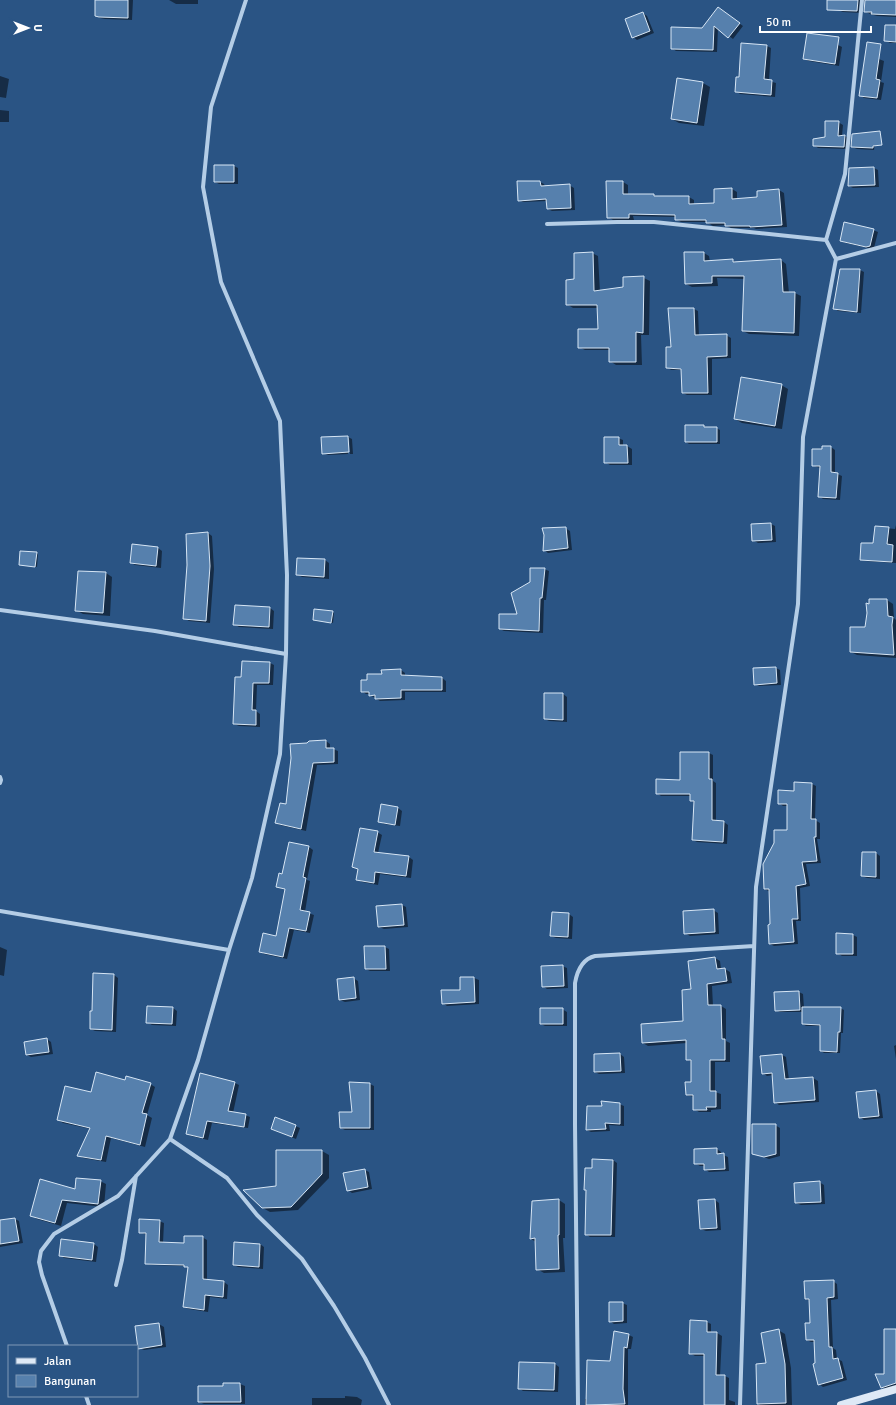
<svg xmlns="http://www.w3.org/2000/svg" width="896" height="1405" font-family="Signika,sans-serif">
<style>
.shadow{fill:#0007}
.building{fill:#5680ad;stroke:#d7e6f5}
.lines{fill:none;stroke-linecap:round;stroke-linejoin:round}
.street{stroke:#b4cde6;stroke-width:4}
.secondary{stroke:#dee9f6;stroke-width:8}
</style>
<rect width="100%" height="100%" fill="#2a5484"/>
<path class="shadow" d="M96 0H133L132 20 105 19 100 18 96 15Z
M169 0H198V4H176Z
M839 0H865L863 2 862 13 843 12 838 10Z
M866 0H896V17L877 16 870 14 865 11Z
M718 8 743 26 733 39 718 28 717 52 676 51 672 48 703 29Z
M643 13 647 16 654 33 637 40 633 37Z
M896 26V43H890L885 40Z
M838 45 842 47 839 66 809 61 804 59Z
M767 46 771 48 769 81 776 83 775 97 740 94 736 91 740 78Z
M866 54 884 61 881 82 884 83 881 100 864 98 860 95Z
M0 76 9 79 6 98 0 97Z
M678 79 703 83 710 87 704 126 679 123 672 119Z
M0 110 9 111V122H0Z
M838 122 843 125 842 136H845L849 138 848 149 818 148 814 145 826 138Z
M876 135 874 150 857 149 852 147Z
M234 166 238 168V184H219L215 182Z
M874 168 878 170 879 187 853 188 849 186 850 169Z
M540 182 544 184 545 186 569 185 574 188 575 210 552 211 548 209 547 201 523 202 519 200Z
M623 182 628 185V195H654L657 197H689L694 200V205L715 204 732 189 737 192V200L758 198V192L779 190 784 193 787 227 756 229 754 228H731L726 225 713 226 707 222H681L676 219V217L633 216 634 220H613L608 217Z
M873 230 878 232 874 248 872 249 846 243 841 241Z
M592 253 598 256 600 292 624 288V278H644L650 281 649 335H641L642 365H616L610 361V350H585L579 347 599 330 598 308H573L567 304 575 280Z
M704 253 709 256 710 262 732 260 738 263 781 260 786 264 789 293H795L801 296 799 336 749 334 743 331 745 279 717 278 718 286 692 287 686 284Z
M860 270 864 272 861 313 838 311 834 308Z
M694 309 698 311 699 336 726 335 731 338V358L712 359V395H687L683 393 682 370H671L667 367 672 348Z
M781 385 788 389 782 429 742 423 735 419Z
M704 426 707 428H716L720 430V444H689L686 442Z
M348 437 352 439 353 454H350L349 438H347L348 454 328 455 323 453Z
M618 438 623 440V446H627L632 449V465H610L605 462Z
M823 447H831L835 450V473L842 476 840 500 823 499 819 496 821 468 817 467 813 465 823 450Z
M771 524 775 526 776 542 758 543 753 540Z
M896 525V563L865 561 861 559 874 544 876 527 895 529Z
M565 528 570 531 572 550 548 553 544 550 545 535Z
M208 533 212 536 214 569 210 623 189 621 184 618Z
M133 545 158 548 162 551 161 568 135 565 131 563Z
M36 553 38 554 37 567 20 564Z
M298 559 325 560 329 563V579L302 577 298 575Z
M544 569 549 571 546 600H544L543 633 504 631 500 629 518 615 531 583Z
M106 573 112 577 110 616 83 614 76 610Z
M870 600H887L893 604 894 618 896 620V658L857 655 851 652 866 628Z
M270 608 274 611 273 629 239 627 234 624Z
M332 612 334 613 333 623 314 620Z
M270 663 274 665 273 685H257L256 711 260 714V727L239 726 234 724 242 679Z
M776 668 780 670 781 685 759 686 755 684Z
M401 670 405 673V677L442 678 446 681V692H405V700L380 701 370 695V694H366L362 691 368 681 383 675Z
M563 694 567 697V722L549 721 545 719Z
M326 741 330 744V749H333L338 751V764L317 765 306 831 280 825 276 823Z
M709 753 713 755V781L716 783V822H724L728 825 727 844 697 842 693 840 695 803 691 800V796H661L657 793 681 781Z
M795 784H812L816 786 815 820 820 823V839H817L821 863 806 864 810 886 800 888 801 921H796L798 944 774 946 770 944V892L765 889 788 831V806H783L779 803 795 792Z
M382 806 398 808 402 811 400 826 384 824 379 821Z
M377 832 382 835 378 853 409 857 413 860 411 878 380 874 378 885 362 882 358 879 359 870 353 867Z
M289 843 309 847 313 850 307 880 310 881 305 912 314 915 310 933 294 930 287 959 264 954 260 951 277 937 286 890 278 887 283 875Z
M863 853H876L880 856V879L867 878 862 876Z
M402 905 406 907 408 927 384 929 379 927Z
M713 910 718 913 719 934 690 936 685 933Z
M569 914 573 917 572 939 556 938 551 936Z
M853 935 857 937V956H842L837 953Z
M0 947 7 950 4 976 0 975Z
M385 947 389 949 390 971H370L366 969Z
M715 958 720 961 721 969H725L730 972 732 983 712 986 713 1006H721L726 1009V1041L730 1043V1062H715V1092L721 1094V1109L711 1110V1112H699L694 1109V1097L687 1095 692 1083V1062L687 1059V1043L648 1046 643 1043 684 1022 693 990Z
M562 966 567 968 568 988 547 989 543 986Z
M114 975 118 978 116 1032 95 1031 91 1029 93 1012Z
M353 978 358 981 360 1000 345 1002 340 1000Z
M461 978H474L479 980V1004L447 1006 443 1003 461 991Z
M799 992 803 994 804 1008H840L844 1010 843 1033H841L840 1053H824L821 1051V1026H806L803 1024V1012H780L776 1010Z
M173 1008 177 1011 176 1026 152 1025 147 1022Z
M562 1009 567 1012V1026H545L541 1024Z
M47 1039 51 1042 53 1054 31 1057 27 1055Z
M896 1045V1059L894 1046Z
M620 1054 624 1057 625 1073 599 1074 595 1072Z
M782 1055 786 1057 789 1080 813 1078 818 1081 819 1102 779 1105 775 1102 773 1075 767 1076 763 1073 761 1057Z
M200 1074 235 1083 239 1085 233 1113 245 1115 250 1117 248 1128 212 1123 208 1140 191 1136 187 1134Z
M126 1081 150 1084 155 1087 147 1115 152 1118 145 1147 111 1138 106 1162 83 1158 78 1155 91 1129 63 1123 58 1120 92 1093Z
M370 1084 374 1086V1130H345L341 1128 353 1113Z
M876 1091 880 1094 883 1118 864 1120 860 1117Z
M619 1104 624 1106V1126L609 1125 610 1131 591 1132 587 1130 603 1107Z
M276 1118 300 1128 296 1139 272 1129Z
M775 1125 780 1128V1156L769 1159 753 1153Z
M717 1149 721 1152V1154L728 1157 729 1171 709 1172 705 1169V1166H700L695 1163Z
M277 1151H322L329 1155V1178L298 1210 270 1212 263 1208 277 1187Z
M613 1160 617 1163 615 1237H590L586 1234 587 1191 585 1190 593 1169Z
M365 1170 369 1172 372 1189 352 1193 348 1190Z
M100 1181 106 1184 104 1207 67 1203 61 1226 37 1219 31 1215 76 1190Z
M819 1182 824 1185 825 1204 801 1205 796 1203Z
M559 1200 565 1204V1238H563L565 1272 544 1273 537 1269 536 1242 531 1239Z
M715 1200 719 1203 721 1230 706 1231 701 1229Z
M15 1219 19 1221 23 1243 0 1247V1221Z
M159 1221 164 1223 163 1243 185 1244 202 1237 207 1240V1280L224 1282 228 1285 227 1299 210 1297 208 1312 189 1309 184 1307 189 1268 186 1266 151 1265 146 1263 147 1235 140 1232Z
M62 1240 94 1244 98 1247 96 1262 64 1258 60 1255Z
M260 1244 264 1247 263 1269 238 1267 234 1265Z
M833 1281 837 1284 838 1299 831 1300 833 1348 836 1350 837 1359 842 1361 847 1380 823 1387 819 1384 816 1364 815 1342H811L807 1340 812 1324 810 1301 806 1299Z
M622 1303 627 1305V1323L614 1324 610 1321Z
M707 1322 711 1324V1333H717L722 1336 720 1376H725L729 1378V1400L735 1402V1405H705V1356H695L690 1353Z
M159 1324 164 1327 166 1347 144 1350 139 1348 137 1327Z
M778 1330 785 1334 791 1368 792 1405H760L758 1403Z
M896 1330V1388L889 1391 882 1387Z
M615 1333 629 1335 633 1337 631 1349H628V1405H585V1399H587L610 1362Z
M555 1364 559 1367 558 1392 523 1391 519 1388Z
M224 1384H240L245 1386V1404H204L199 1402 224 1387Z
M345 1396 357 1397 362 1400 361 1405H312V1398H345Z"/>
<path class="building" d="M95 0H128V18L99 17 95 16Z
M827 0H858L857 11 827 10Z
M865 0H896V15L871 14 872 12H864Z
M718 7 740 23 728 38 714 26 713 50 671 49V27L702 28Z
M643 12 650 31 632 38 625 19Z
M885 25H896V42L884 41Z
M807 33 839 37 835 64 803 59Z
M867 42 881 44 876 79 880 80 877 98 859 96Z
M741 43 767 45 764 79 772 80 771 95 735 92 736 77H739Z
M677 78 703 82 697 123 671 119Z
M825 121H839L838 136 845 135 844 147 813 146V139L825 137Z
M880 131 882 145 873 146V148L851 147 852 134Z
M214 165H234V182H214Z
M874 167 875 185 848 186 849 168Z
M517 181H540L541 186 570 184 571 208 547 209 546 199 518 201Z
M606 181H623V194H654V196H689V204L714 203V189L732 188V199L757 197V191L779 189 782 225 750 227V226H725V223H706V220H675V215L629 214V218H607Z
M844 222 874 229 870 246 866 247 840 241Z
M593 252 594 291 623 287V277L644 276 643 333 636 332V362H609V348H578V329H598L597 305H566V280L574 279V253Z
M684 252H704V261L733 259V262L781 259 783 292H795L794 333 742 331 744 276H712V283L685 284Z
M840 269H860L857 312 833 309Z
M668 308H694L695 335 727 334V356L707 357 708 393H682L681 369 666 368V347H671Z
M741 377 782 384 775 426 734 419Z
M685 425H704V427H717V442H685Z
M348 436 349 452 322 454 321 437Z
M604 437H619V445H627L628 463H604Z
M822 446H831V472L838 473 836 498 818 497 820 466H812V449H822Z
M771 523 772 540 752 541 751 524Z
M875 526 889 527 887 544 893 545 892 562 860 560 861 543H873Z
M566 527 568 548 543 551 544 535 542 528Z
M208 532 210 566 206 621 183 619 187 565 186 534Z
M132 544 158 547 156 566 130 563Z
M20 551 37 552 35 567 19 565Z
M297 558 325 559 324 577 296 575Z
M530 568H545L542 598H540L539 631 499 629V614H517L511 593 530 582Z
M78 571 106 572 103 613 75 611Z
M869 599H887L888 616 893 617 892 625 894 655 850 652V627H865L867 613 866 603 869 604Z
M235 605 270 607 269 627 233 625Z
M314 609 333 611 331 623 313 620Z
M242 661 270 662 269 683H253L252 710H256V725L233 724 235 677H241Z
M776 667 777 683 754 685 753 668Z
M401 669V675L442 677V690H401V698L375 699V695L369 696V692H361V680H367V674H382L381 670Z
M544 693H563V720L544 719Z
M326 740V748H334V762L313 763 301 829 275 823 280 803 286 804 291 758 290 744 307 743 309 741Z
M680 752H709V779H712V820L724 821 723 842 692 840 694 801H690V794H656V779L680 780Z
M794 782 812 783 811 819H816V837H814L817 861 802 862 806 884 796 886 798 919H792L794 942 769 944 768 925 770 924 769 889H764L763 864 774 843V830H787V804H778V790L794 791Z
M381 804 398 807 395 825 378 822Z
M360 828 378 831 374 852 409 856 406 876 375 872 374 883 356 880 358 869 352 867Z
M289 842 309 846 303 877 306 878 300 910 310 912 306 931 289 928 283 957 259 952 263 933 276 936 285 889 276 887 279 873 282 874Z
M862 852H876V877L861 876Z
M402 904 404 925 378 927 376 906Z
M714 909 715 932 684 934 683 911Z
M552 912 569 913 568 937 550 936Z
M836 933 853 934V954H836Z
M364 946H385L386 969H365Z
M715 957 717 969 725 968 727 981 707 984 708 1005H721L722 1039H725V1060H710V1091H716V1107H706L707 1110H693V1095H686L685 1082H691V1060H686V1040L642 1043 641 1024 683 1021 682 990 691 989 688 961Z
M563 965 564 986 542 987 541 966Z
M93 973 114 974 112 1030 90 1029V1011H92Z
M354 977 356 998 339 1000 337 979Z
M460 977H474L475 1002 442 1004 441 990H460Z
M799 991 800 1010 775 1011 774 992Z
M147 1006 173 1007 172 1024 146 1023Z
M802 1007H841L840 1032H838L837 1052 820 1051V1025L802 1024Z
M540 1008H563V1024H540Z
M47 1038 49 1052 26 1055 24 1042Z
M620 1053 621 1071 594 1072V1054Z
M782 1054 785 1079 813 1077 815 1100 774 1103 772 1073 762 1074 760 1056Z
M96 1072 125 1080 126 1076 151 1083 142 1113 147 1114 140 1145 106 1136 101 1160 77 1156 90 1128 57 1120 65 1086 91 1092Z
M200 1073 235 1082 228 1111 246 1114 244 1127 207 1121 203 1138 186 1134Z
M349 1082 370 1083V1128H340L339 1112H352Z
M876 1090 879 1116 859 1118 856 1092Z
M601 1101 620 1103V1124L605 1123 606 1129 586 1130 587 1106H602Z
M275 1117 296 1125 292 1137 271 1129Z
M752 1124H776V1154L764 1157 752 1154Z
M717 1148V1154L724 1153 725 1169 704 1170V1164H694V1149Z
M276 1150H322V1174L291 1207 262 1208 243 1190 276 1186Z
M592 1159 613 1160 611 1235H585L586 1190H584L585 1168H592Z
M365 1169 368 1187 347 1191 343 1173Z
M76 1178 101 1180 98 1204 62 1200 55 1223 30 1216 40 1179 75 1189Z
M820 1181 821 1202 795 1203 794 1183Z
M559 1199V1235H558L559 1269 536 1270 535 1238 530 1239 532 1201Z
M715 1199 717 1228 700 1229 698 1200Z
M15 1218 19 1241 0 1244V1220Z
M139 1219 160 1220 159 1242 184 1243V1236H203V1279L224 1281 223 1297 205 1295 204 1310 183 1307 188 1267H184V1265L145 1264 146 1233H139Z
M61 1239 94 1243 92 1260 59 1256Z
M234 1242 260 1244 259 1267 233 1265Z
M834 1280V1297L827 1298 829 1347H832L833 1359 838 1358 843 1378 818 1385 813 1364 815 1363 814 1340H806L805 1323H810L809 1299H805L804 1281Z
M609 1302H623V1321L609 1322Z
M690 1320 707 1321V1332H717L716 1375H725V1405H704V1354H689Z
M159 1323 162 1345 138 1349 135 1326Z
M779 1329 785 1364 786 1403 757 1404 756 1364 766 1363 761 1333Z
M884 1329H896V1383L881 1388 875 1374H884Z
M614 1331 629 1334 627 1348 624 1347 623 1389 625 1404 586 1405 587 1360 610 1361Z
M519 1362 555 1363 554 1390 518 1389Z
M223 1383H240L241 1402H198V1386H223Z"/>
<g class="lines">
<path class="street" d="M547 224 617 222H654L826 240
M836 259 896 243
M0 610 155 631 286 654 287 575 280 421 221 282 203 187 211 107 246 0
M0 777 1 780 0 783
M0 911 229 950 198 1060 170 1139 118 1196 54 1234 41 1251 39 1262 42 1275 67 1346
M229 950 252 878 280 754 286 654
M170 1139 227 1178 257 1215 302 1259 334 1306 365 1358 389 1405
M116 1285 122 1260 136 1176
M86 1396 89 1405
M578 1405 575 1124V983C577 972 582 959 595 956L754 946
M740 1405 756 887 798 604 803 437 836 259 826 240 845 174 862 0"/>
<path class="secondary" d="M841 1405 896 1389"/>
</g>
<rect x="8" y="1345" width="130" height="52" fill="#2a5484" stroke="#7f98b5"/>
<rect x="16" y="1358" width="20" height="6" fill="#dee9f6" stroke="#7f98b5"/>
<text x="44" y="1365" font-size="12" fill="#ffffff">Jalan</text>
<rect x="16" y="1375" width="20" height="12" fill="#5680ad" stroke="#7f98b5"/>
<text x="44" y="1385" font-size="12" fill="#ffffff">Bangunan</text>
<g transform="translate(28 28) rotate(90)" stroke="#2a5484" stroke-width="3" paint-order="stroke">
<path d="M0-3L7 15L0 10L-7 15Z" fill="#ffffff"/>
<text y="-6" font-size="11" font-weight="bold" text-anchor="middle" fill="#ffffff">U</text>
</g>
<path d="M760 26v6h111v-6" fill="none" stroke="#ffffff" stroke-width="2"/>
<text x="766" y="26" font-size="12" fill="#ffffff" stroke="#2a5484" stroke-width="3" paint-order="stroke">50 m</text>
</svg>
